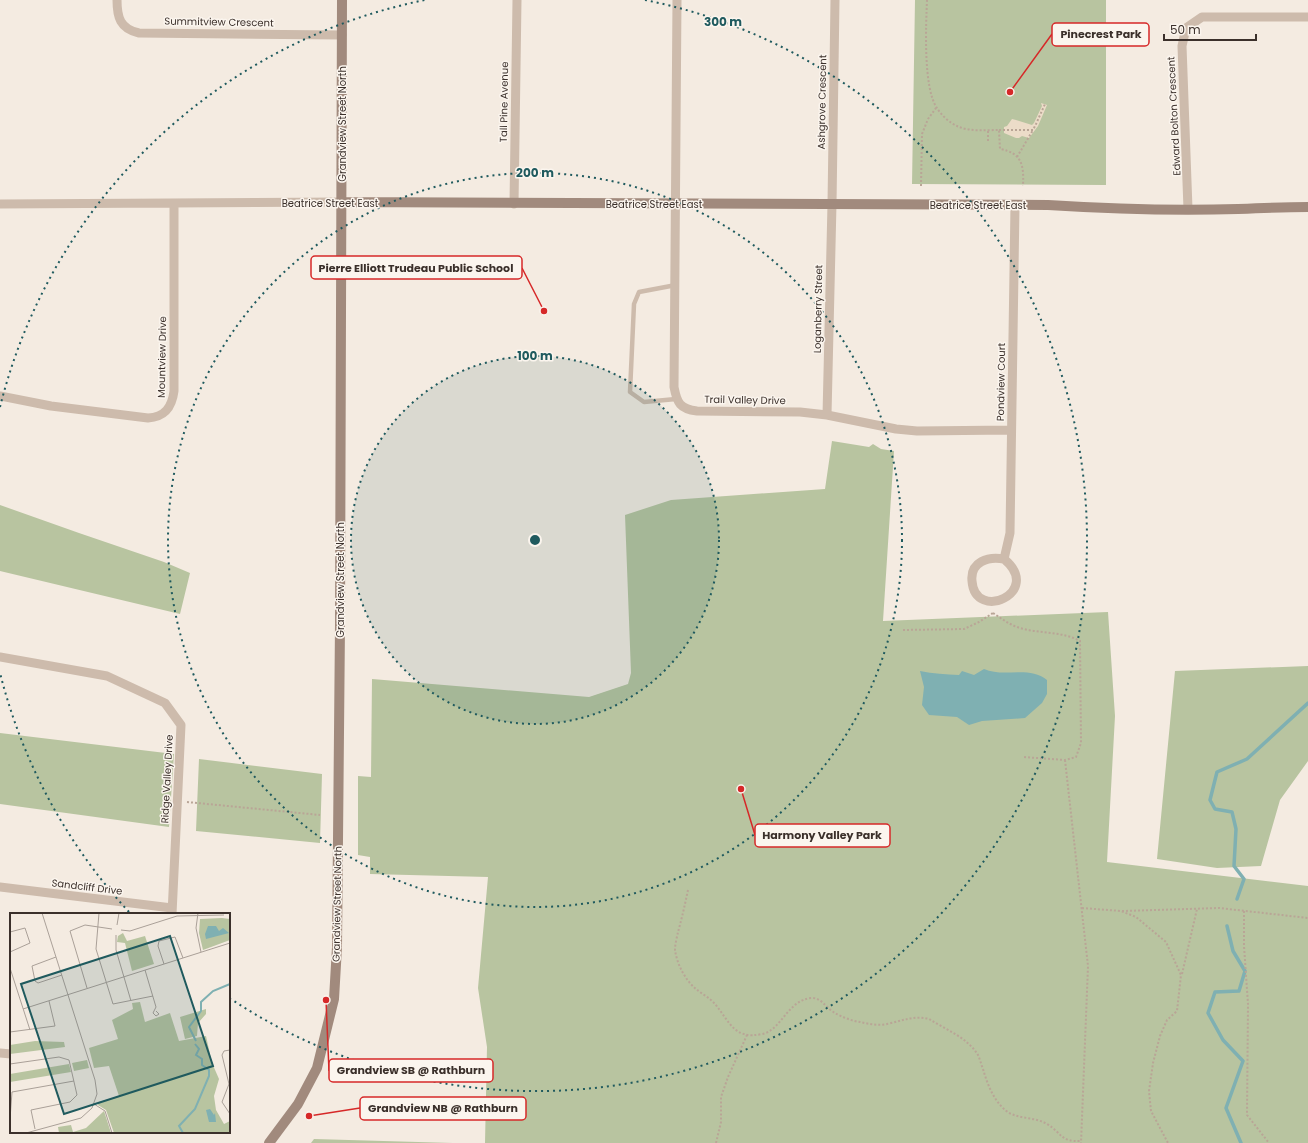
<svg xmlns="http://www.w3.org/2000/svg" width="1308" height="1143" font-family="Poppins,sans-serif">
<style>
.green{fill:#b8c4a0}
.plaza{fill:#ecdcc8}
.water{fill:#7fb0b2}
.lines{fill:none;stroke-linecap:round;stroke-linejoin:round}
.stream{stroke:#7fb0b2;stroke-width:3.5}
.path{stroke:#b9a596;stroke-width:2;stroke-dasharray:2 2;stroke-linecap:butt}
.lane{stroke:#cdbbac;stroke-width:4.5}
.street{stroke:#cdbbac;stroke-width:9}
.secondary{stroke:#a18a7d;stroke-width:10}
.ring{fill:none;stroke:#1f5a5e;stroke-width:2;stroke-dasharray:2 4}
.labels{text-anchor:middle;dominant-baseline:central;stroke-width:3;stroke-linejoin:round;paint-order:stroke}
.street-label{font-size:10px;fill:#3b302b;stroke:#fbf5ee}
.inset-river{fill:none;stroke:#7fb0b2;stroke-width:2}
.inset-road{fill:none;stroke:#aaa098;stroke-width:1}
.view{fill:#1f5a5e;fill-opacity:0.15;stroke:#1f5a5e;stroke-width:2}
.inset-edge{fill:none;stroke:#3b302b;stroke-width:2}
.centre{fill:#1f5a5e;stroke:#fbf5ee;stroke-width:2}
.ring-label{font-size:12px;text-anchor:middle;font-weight:bold;fill:#1f5a5e;stroke:#fbf5ee;stroke-width:3;stroke-linejoin:round;paint-order:stroke}
.leader{fill:none;stroke:#d62828;stroke-width:1.5}
.callout-dot{fill:#d62828;stroke:#fbf5ee;stroke-width:1.5}
.callout{fill:#fbf5ee;stroke:#d62828;stroke-width:1.5}
.callout-label{font-size:11px;text-anchor:middle;font-weight:bold;fill:#3b302b}
</style>
<rect width="100%" height="100%" fill="#f4ebe1"/>
<path class="green" d="M915 0H1106V185L912 184Z
M832 441 869 447 873 444 881 449 894 451 883 621 1108 612 1115 716 1107 862 1308 886V1143H485L487 1047 478 988 488 877 370 874V857L358 855V776L371 777 372 679 589 697 628 684 631 673 625 515 671 500 825 489Z
M0 505 79 533 164 562 190 573 180 614 0 571Z
M1308 666V761L1280 800 1261 866 1217 868 1157 859 1175 671Z
M0 733 174 754 169 827 0 804Z
M199 759 322 774 320 843 196 831Z
M314 1139 453 1143H311Z"/>
<path class="plaza" d="M1041 103 1047 105 1038 126 1029 138 1022 136 1019 138H1016L1004 133V127L1007 126 1012 119 1016 120 1032 125 1034 123 1042 106Z"/>
<path class="water" d="M984 669C1004 678 1029 665 1047 680V694L1042 703 1025 718 982 721 969 725 957 717 929 715 922 705 924 687 920 671C933 674 946 674 959 675L962 671 974 675Z"/>
<g class="lines">
<path class="stream" d="M1237 899 1244 879 1234 866 1236 829 1232 812 1215 809 1210 800 1217 772 1247 759 1308 703
M1227 926 1233 951 1245 971 1239 991 1215 992 1208 1013 1223 1040 1243 1061 1226 1108 1241 1143"/>
<path class="path" d="M927 0C926 25 923 88 937 108 941 115 950 123 957 126 969 132 986 130 999 130L1000 149C1022 153 1024 165 1023 186
M999 130H1033L1036 124 1045 104
M988 141V130
M1017 157 1033 130
M921 186 922 134 928 119 936 108
M993 613C1002 619 1010 625 1020 628 1040 634 1062 631 1080 641L1081 743 1076 757 1065 760 1023 757
M903 630 964 629 979 622 993 613
M1065 760 1088 966 1081 1143
M187 802 320 815
M688 890C685 904 682 918 678 932 677 937 675 944 675 950 677 964 685 980 696 989 702 994 710 998 715 1004 730 1022 734 1040 762 1034 781 1031 788 999 812 998 822 998 827 1009 835 1013 842 1017 852 1021 860 1022 869 1024 879 1026 887 1024 902 1021 914 1015 929 1019 945 1029 968 1038 978 1055 980 1059 981 1064 983 1069 987 1083 993 1099 1004 1109 1015 1120 1034 1116 1047 1124 1062 1133 1060 1142 1081 1141
M1082 908 1121 911 1136 917 1166 942 1181 975 1177 1011 1167 1020 1160 1036 1153 1063 1149 1091 1151 1111 1168 1143
M1122 911 1219 908 1308 918
M1244 911V946L1248 1004 1247 1115 1269 1143
M1182 974 1197 909
M716 1143 721 1122V1097L728 1077 747 1035"/>
<path class="lane" d="M676 285 639 292 634 304 630 392 644 402 676 399"/>
<path class="street" d="M117 0C117 17 120 29 139 33L342 35
M677 0C675 129 676 258 674 387 677 403 680 409 697 411L800 412 827 415 896 429 917 431 1011 430
M0 204 342 202
M514 204 517 0
M1188 209 1182 46 1186 28 1202 17H1308
M0 396 51 406 148 418C165 417 172 407 174 391V203
M827 415 832 204 835 0
M1004 559C1044 592 975 623 972 581 970 562 988 556 1004 559L1010 533 1015 205
M0 657 107 676 165 703 181 725 172 914
M0 887 172 908
M0 1053 11 1054"/>
<path class="secondary" d="M342 202 1048 205C1111 209 1174 211 1238 209 1261 208 1284 207 1308 207
M269 1143 298 1104 317 1068 334 999 337 947 340 625 342 0"/>
</g>
<circle cx="535" cy="540" r="184" fill="#1f5a5e" fill-opacity=".12"/>
<g class="ring">
<circle cx="535" cy="540" r="184"/>
<circle cx="535" cy="540" r="367"/>
<path d="M129 912A551 551 0 0 1 0 673M0 407A551 551 0 0 1 425 0M645 0A551 551 0 1 1 231 999"/>
</g>
<g class="labels">
<g class="street-label">
<text transform="translate(219 22) rotate(1)">Summitview Crescent</text>
<text transform="translate(504 102) rotate(-89)">Tall Pine Avenue</text>
<text transform="translate(822 102) rotate(-89)">Ashgrove Crescent</text>
<text transform="translate(1174 116) rotate(-93)">Edward Bolton Crescent</text>
<text transform="translate(342 124) rotate(-90)">Grandview Street North</text>
<text x="330" y="203">Beatrice Street East</text>
<text x="654" y="204">Beatrice Street East</text>
<text x="978" y="205">Beatrice Street East</text>
<text transform="translate(818 309) rotate(-89)">Loganberry Street</text>
<text transform="translate(162 357) rotate(-89)">Mountview Drive</text>
<text transform="translate(1001 382) rotate(-89)">Pondview Court</text>
<text transform="translate(745 400) rotate(1)">Trail Valley Drive</text>
<text transform="translate(340 580) rotate(-90)">Grandview Street North</text>
<text transform="translate(167 779) rotate(-87)">Ridge Valley Drive</text>
<text transform="translate(87 887) rotate(7)">Sandcliff Drive</text>
<text transform="translate(337 904) rotate(-89)">Grandview Street North</text>
</g>
</g>
<g transform="translate(10 913)">
<rect width="220" height="220" fill="#f4ebe1"/>
<path d="M212 5 220 6V27L193 37 189 20 190 6ZM113 20 117 28 135 23 144 51 122 58 115 30 107 29 108 23ZM130 89 135 109 160 100 169 128 196 123 202 150 209 166 204 183 206 197 214 211 220 208V220H104L96 197 88 192 89 189 109 183 99 153 84 155 79 135 108 126 102 107 123 96 122 90ZM196 96V101L188 110 187 123 175 126 170 104ZM25 128 54 129 55 134 0 141V132ZM77 147 79 155 64 158 62 150ZM59 151 61 159 0 169V161ZM94 198 101 220H49L48 214 61 212 63 219 76 215Z" fill="#b8c4a0"/>
<path d="M198 13H206L209 18 213 15 219 20 196 26 195 21ZM200 196 204 202 205 200 206 209H199L196 197Z" fill="#7fb0b2"/>
<path class="inset-river" d="M186 128 179 114 191 98V89L203 78 220 71M173 220 169 213 185 196 199 163V157L192 152V146L186 142 189 136 185 131"/>
<path class="inset-road" d="M89 0 86 36 103 91 143 83M188 0 186 15 191 39M107 12 109 0M111 17 120 18 167 3 214 2M0 19 15 15 20 30 0 39M106 22V37L121 88M46 44 22 53 25 68 28 70 52 62M154 51 148 33 149 28 165 24 173 45M0 55 20 117M135 57 146 94 143 100 146 103 149 101 146 98M77 75 60 18 75 12 102 16M13 96 220 30M0 119 45 113 39 88M220 137 214 138 212 142 219 171 212 189 220 201M0 151 49 144 59 147 67 182 60 189 21 197 25 216M84 191 95 198 102 220M0 206 2 179 64 168M16 220 71 205 82 195 87 181 85 167 32 0"/>
<path class="view" d="M160 23 203 153 54 201 11 71Z"/>
<rect width="220" height="220" class="inset-edge"/>
</g>
<circle cx="535" cy="540" r="6" class="centre"/>
<g class="ring-label">
<text x="723" y="26">300 m</text>
<text x="535" y="177">200 m</text>
<text x="535" y="360">100 m</text>
</g>
<path class="leader" d="M1010 92L1052 34M544 311L522 268M741 789L755 835M326 1000L329 1071M309 1116L360 1108"/>
<g class="callout-dot">
<circle cx="1010" cy="92" r="4"/>
<circle cx="544" cy="311" r="4"/>
<circle cx="741" cy="789" r="4"/>
<circle cx="326" cy="1000" r="4"/>
<circle cx="309" cy="1116" r="4"/>
</g>
<g class="callout">
<rect x="1052" y="23" width="97" height="23" rx="4"/>
<rect x="311" y="256" width="211" height="23" rx="4"/>
<rect x="755" y="824" width="135" height="23" rx="4"/>
<rect x="329" y="1059" width="164" height="23" rx="4"/>
<rect x="360" y="1097" width="166" height="23" rx="4"/>
</g>
<g class="callout-label">
<text x="1101" y="38">Pinecrest Park</text>
<text x="416" y="272">Pierre Elliott Trudeau Public School</text>
<text x="822" y="839">Harmony Valley Park</text>
<text x="411" y="1074">Grandview SB @ Rathburn</text>
<text x="443" y="1112">Grandview NB @ Rathburn</text>
</g>
<path d="M1164 34v6h92v-6" fill="none" stroke="#3b302b" stroke-width="2"/>
<text x="1170" y="34" font-size="12" fill="#3b302b" stroke="#fbf5ee" stroke-width="3" paint-order="stroke">50 m</text>
</svg>
